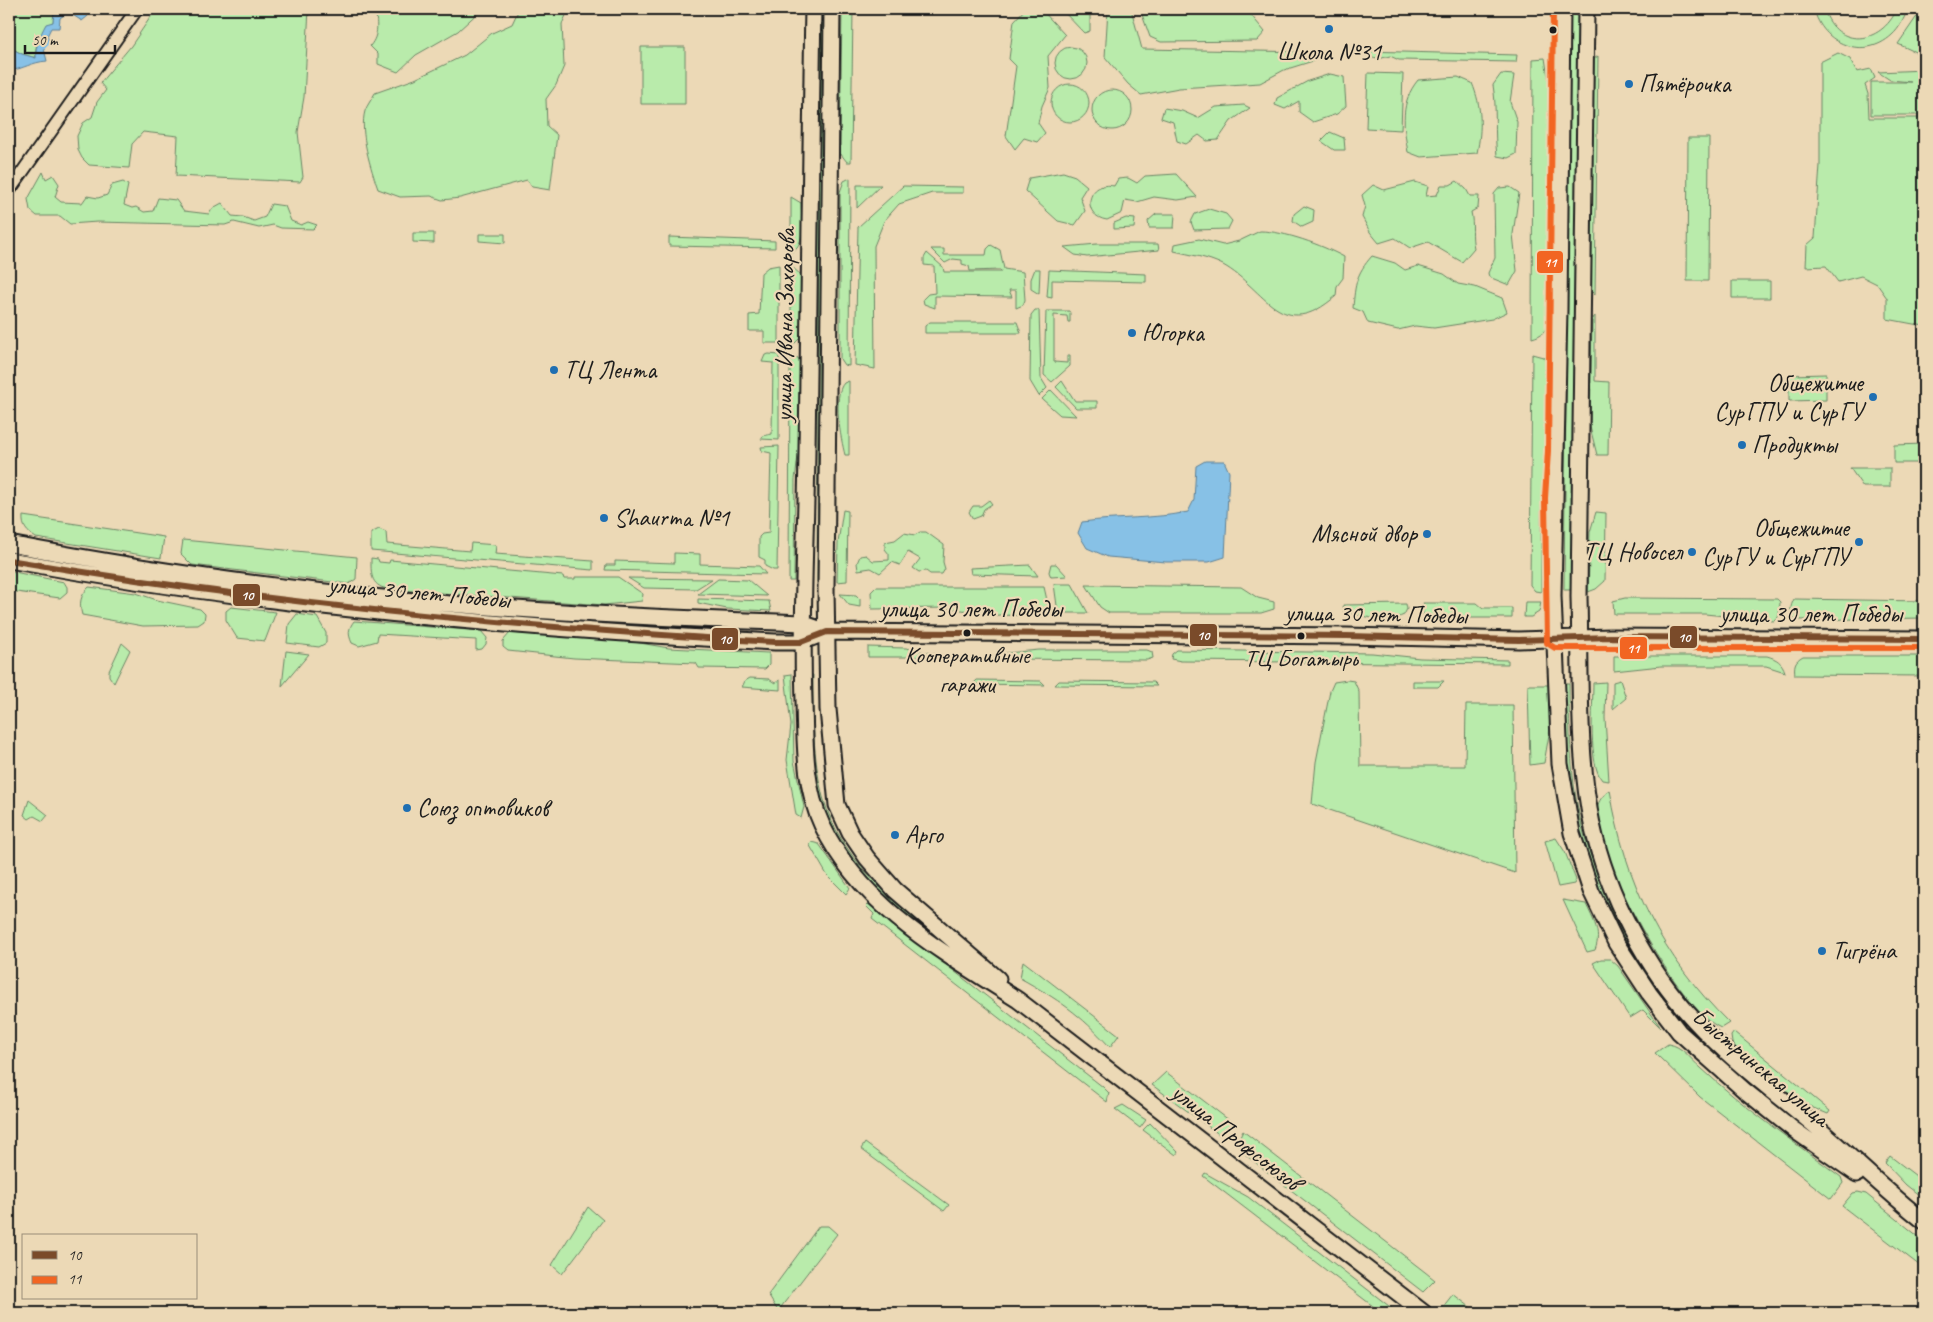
<svg xmlns="http://www.w3.org/2000/svg" width="1933" height="1322" font-family="Caveat,sans-serif">
<style>
.green{fill:#b9ebab;stroke:#6a8464}
.water{fill:#87c1e6;stroke:#5c7f95}
.lines{fill:none;stroke-linecap:round;stroke-linejoin:round}
.street-casing{stroke:#1c1c1c;stroke-width:15}
.secondary-casing{stroke:#1c1c1c;stroke-width:19}
.street{stroke:#ecd9b6;stroke-width:11}
.secondary{stroke:#ecd9b6;stroke-width:15}
.bus-1-casing{stroke:#ecd9b6;stroke-width:10}
.bus-2-casing{stroke:#ecd9b6;stroke-width:10}
.bus-1{stroke:#7a4b2a;stroke-width:6}
.bus-2{stroke:#f26522;stroke-width:6}
.poi-dot{fill:#1f6fb2;stroke:#ecd9b6;stroke-width:2}
.bus-dot{fill:#1c1c1c;stroke:#ecd9b6;stroke-width:2}
.labels{text-anchor:middle;dominant-baseline:central;stroke-width:4.5;stroke-linejoin:round;paint-order:stroke}
.bus-label{font-size:24px;fill:#1c1c1c;stroke:#ecd9b6}
.poi-label{font-size:25px;fill:#1c1c1c;stroke:#ecd9b6;text-anchor:start}
.street-label{font-size:25px;fill:#1c1c1c;stroke:#ecd9b6}
.line-badge{stroke:#ecd9b6;stroke-width:2}
.badge-label{font-size:14px;text-anchor:middle;font-weight:bold;fill:#fff}
</style>
<rect width="100%" height="100%" fill="#ecd9b6"/>
<filter id="ink" filterUnits="userSpaceOnUse"><feTurbulence type="fractalNoise" baseFrequency=".02" numOctaves="2"/><feDisplacementMap in="SourceGraphic" scale="10" xChannelSelector="R" yChannelSelector="G"/><feConvolveMatrix kernelMatrix="1 2 1 2 8 2 1 2 1" color-interpolation-filters="sRGB"/></filter>
<g filter="url(#ink)">
<path class="green" d="M9 9H58L54 11 53 23C41 32 34 43 36 58L22 54 9 47Z
M156 9H309L304 97 298 132 303 177 300 182 176 176 178 136 143 132 132 144 129 168 89 165 82 158 78 150 77 136 83 123 92 117 97 102 106 90 100 83 131 46Z
M376 9H482L458 31 416 55 398 72 378 64V54L370 46C380 34 376 23 376 9Z
M519 9H569L562 24 564 66 556 85 546 99 547 126 557 135 550 190 532 187 527 180 460 198 442 200 431 196 400 197 378 189C371 169 359 132 365 111 367 105 372 99 375 93L415 79 465 55 492 33 512 24Z
M820 9H825L822 582H817Z
M842 9H853L851 162H847L840 153Z
M1025 9H1041L1065 35 1048 56 1050 88 1042 106 1038 123 1045 133 1037 142 1024 138 1015 149 1006 136 1016 66 1009 59 1014 21Z
M1061 9H1090V31L1084 33Z
M1108 9H1131L1142 49 1312 52 1316 60 1284 70 1260 83 1179 88 1141 95 1128 84 1105 57Z
M1140 9H1246L1265 32 1257 41 1161 42 1150 37Z
M1570 9H1578L1572 590H1564Z
M1814 9H1824C1837 50 1881 45 1897 9H1908C1904 18 1900 28 1892 35 1864 61 1822 44 1814 9Z
M1922 9H1924V56L1898 44Z
M1055 63a16 16 0 1 1 32 0a16 16 0 1 1-32 0Z
M641 47H685V104H641Z
M1364 51 1517 55 1516 62 1399 60 1390 56 1378 59 1368 57Z
M1838 53 1850 59 1857 72 1871 69 1875 78 1865 85 1868 94 1869 118H1921L1924 127V326L1887 319V298L1877 284 1861 276 1838 282 1826 266 1806 267 1807 245 1815 238 1820 165V62Z
M1598 56 1595 295 1590 290 1594 59Z
M1545 58 1550 90 1548 320C1546 331 1543 335 1532 338L1533 59Z
M1924 70 1922 115H1871V82H1911L1890 80 1878 72Z
M1368 73 1403 74 1401 130 1366 128Z
M1330 74 1344 77 1346 106 1337 114 1313 122 1299 112V101L1285 109 1275 105 1277 98 1308 81Z
M1501 74 1514 75 1510 102 1517 122 1516 154 1508 158 1497 156C1494 132 1497 109 1493 85Z
M1458 77 1472 83C1482 107 1482 128 1477 153L1421 157 1408 152C1403 125 1400 102 1418 80Z
M1051 103a19 19 0 1 1 38 0a19 19 0 1 1-38 0Z
M1092 110a20 20 0 1 1 40 0a20 20 0 1 1-40 0Z
M1244 105 1250 108 1231 121 1218 140 1207 141 1199 135 1186 144 1177 141 1173 122 1161 118 1164 108 1182 111 1198 118 1216 107Z
M1330 132 1344 138 1345 150H1334L1321 141Z
M1688 138H1709L1708 281H1687Z
M43 172 46 179 53 175 59 184 55 197 61 202 82 203 87 196 98 198 107 195 112 185 123 182 128 185 124 205 132 208 136 207 144 212 153 211 158 198 176 200 184 211 209 214 213 208 222 203 232 216 243 217 254 221 265 217 271 204 285 206 291 221 301 225 308 222 317 225 313 229 281 228 273 225 259 228 234 222 225 225 97 222 70 224 60 216H37L30 210 28 199Z
M1063 172 1075 176 1087 186 1080 197 1085 211 1075 225 1058 221 1025 191 1029 178Z
M1176 174 1197 197 1178 200 1154 197 1137 202 1125 200 1122 213 1107 220C1080 216 1087 180 1114 186L1118 179 1128 178 1137 183 1145 176Z
M850 178 849 366 844 365 840 359V192L844 181Z
M1457 181 1466 189 1470 196H1479L1478 208 1471 212C1474 225 1471 236 1474 248L1462 262 1428 242 1410 248 1395 238 1379 243 1370 232 1362 217 1365 206 1362 195 1373 185 1384 190 1415 182 1428 186 1426 196 1437 195 1441 185H1450Z
M857 185H881L857 208Z
M903 186 963 187V193H932L899 204 884 221 874 246 875 369 855 365 858 227Z
M1510 187 1519 193 1513 234 1517 271 1509 285 1489 277 1488 273 1495 258 1494 194 1499 188Z
M791 197 801 203C801 219 807 244 791 252Z
M1304 206 1314 210 1313 222 1302 227 1293 221 1294 214Z
M1209 209 1226 214 1232 221 1228 229 1194 230 1191 222 1195 214Z
M1156 214H1175L1174 228H1149L1148 221Z
M1126 218 1135 219 1134 228 1114 229V223Z
M1260 231C1284 231 1322 245 1344 257L1343 278 1337 286 1336 296C1281 344 1266 289 1223 265 1207 257 1191 255 1174 251L1175 244 1199 239 1223 245 1239 241Z
M413 233H434V243L413 242Z
M479 234H505V243L479 241Z
M669 237 775 241V248L669 246Z
M1097 244H1158L1159 250 1087 257 1075 255 1064 247Z
M991 245 1000 250 1004 269 1023 272 1025 300 1023 305 1016 308V290H1009L1012 297 935 296V308L924 304 923 299 928 294 935 293 934 266 924 265V258L927 253 943 267 944 272H1001L1000 270 970 271 969 266 962 264V260L953 259 945 263 931 249H944V255H986L987 249Z
M1372 256 1395 263 1405 270 1418 266 1444 274 1458 284 1475 287 1502 298 1507 312 1492 319 1434 328 1415 326 1398 330 1368 323 1363 312 1353 308C1355 284 1356 274 1372 256Z
M779 265V343H764V331H749V315L759 314 761 273 768 267Z
M791 266 802 276V336L795 343H791Z
M1035 269H1040L1039 294 1031 289V279Z
M1049 270 1146 274V282L1052 280V298L1047 297Z
M1732 281H1770V298H1732Z
M1035 310H1039L1041 378 1047 388 1039 396 1030 381 1031 315Z
M1046 311H1069L1070 313V322H1068L1067 316 1054 315V362L1067 363V356H1070V366L1052 382 1044 375Z
M1595 316V381L1609 382 1608 455H1597L1590 427 1592 320Z
M930 322H1017L1021 333H925V326Z
M769 354 779 355V440L761 439 763 436 772 434 773 363 762 362 765 355Z
M1532 354 1543 357 1547 364 1548 460 1541 507V592L1535 591 1530 585Z
M790 356 798 358 801 364V431L795 480 794 581H789Z
M1826 374V400L1789 401V375Z
M849 381V455H845C841 439 832 396 844 383Z
M1062 381 1075 401H1097V408H1076L1056 387Z
M1051 390 1076 416 1060 415 1042 399Z
M1924 444V463H1894V445Z
M779 446 777 570H773L765 566V560L759 557V537L762 534 769 533 771 453 762 451 761 447Z
M1850 468H1890V487H1863Z
M989 500 992 504 984 509 981 516 973 519 969 512 973 506H981Z
M843 510 848 511 847 581 837 582 838 543Z
M1596 512 1606 513 1605 581 1596 589 1588 592 1590 532Z
M23 516 164 537 161 558 36 538C27 532 22 527 23 516Z
M379 529 386 532 387 544 470 551 471 543 496 545 495 554 593 561V570L371 551V533Z
M920 532H926L944 545 943 562 945 569 942 574H930L926 571 919 572 913 568 920 559 908 552 900 565 892 562 880 573 871 568 858 570 857 563 860 556 866 555 873 561 889 560V554L885 549V542L895 540 904 533 915 535Z
M183 540 357 557 356 579 349 584 192 565 181 554Z
M674 553 700 554V564L759 566 766 574 605 570 606 565H615V561L674 563Z
M371 558 378 559 379 562 389 563 390 560 563 576 564 579H575V577H618L643 594 642 601 604 605 387 589C370 585 371 573 371 558Z
M1051 564H1056L1067 576 1051 577 1049 572Z
M1030 565 1038 576 971 574 970 568Z
M9 571 64 582 67 587V592L60 598 9 591Z
M628 578 712 579 696 589 644 588Z
M718 579 748 580 767 596 698 594Z
M1054 584H1072L1088 613H1058Z
M1086 585 1241 587 1258 598 1274 602V609L1261 613H1109L1100 607Z
M89 587 136 593 157 600 200 609 205 614 204 621 198 625 143 626 82 615C79 603 80 596 89 587Z
M876 587H1044L1049 609 1046 616 994 615 949 608 872 609 871 592Z
M840 594 856 595 860 599V607L849 605Z
M1625 598 1777 599 1780 602 1779 616 1774 621 1705 614H1614L1613 601Z
M698 599 769 601 771 611 727 609 698 603Z
M1794 599 1924 601V618L1795 620C1789 613 1790 607 1794 599Z
M1525 602H1541L1539 612 1531 617H1524Z
M1423 603H1477L1483 608H1512V618H1429L1423 615Z
M1406 604 1407 609 1404 615C1385 624 1364 616 1344 612L1343 605Z
M231 607 276 612 265 641 237 638 226 620V611Z
M297 614 317 617 326 633V643L319 647 287 643 289 624Z
M354 621 481 631 487 638 486 644 482 649 476 650V640L378 634 377 641 359 646 352 643C348 634 348 629 354 621Z
M510 633 634 642 669 648 769 653V665L765 669 699 668 696 663 574 658 508 651 503 647V641Z
M122 643 130 650 114 683 109 676V671Z
M868 647 906 648 936 654 931 657H868Z
M1039 650H1147L1152 652 1153 658 1147 660 996 659V654Z
M1177 650 1372 653 1420 658 1508 660V664L1181 661 1171 659 1172 654Z
M286 651 309 654 282 686Z
M1614 656H1767C1777 659 1782 662 1785 672L1766 666H1661L1614 671Z
M1803 656H1924V676L1795 675C1794 666 1794 661 1803 656Z
M792 674 794 761 804 807 801 818 796 815 787 760 791 725 785 675Z
M810 675H813C813 715 812 757 823 797 842 866 905 910 958 954 889 904 827 855 813 767 808 737 811 705 810 675Z
M750 678 769 679 775 683 780 680V690L742 687 745 681Z
M977 680 1041 681 1045 685 973 684Z
M1347 680 1354 681 1359 692 1360 766H1465L1466 705H1513L1515 873 1312 804 1316 762 1330 691 1334 682Z
M1620 680 1626 698 1613 709V682Z
M1059 681 1153 682 1157 686 1055 685Z
M1413 681H1444L1438 687H1413Z
M1606 682 1605 718 1609 781 1602 780C1588 764 1593 706 1593 683Z
M1563 683H1569C1569 717 1570 751 1574 785 1582 848 1609 904 1639 959L1833 1148C1713 1065 1611 966 1576 819 1566 774 1565 729 1563 683Z
M1528 685H1549L1550 729 1544 763 1530 765Z
M1610 790C1625 883 1662 957 1729 1023L1721 1028C1680 1012 1589 849 1598 805 1600 798 1605 794 1610 790Z
M29 800 48 815 43 821 34 816 29 819 24 815Z
M1556 838 1565 852 1576 880 1574 884 1558 887 1545 841Z
M811 842 819 844 850 888 846 894 827 875 809 844Z
M1563 900 1586 904C1593 920 1602 932 1595 950L1587 952Z
M868 904 1103 1087 1109 1093 1107 1102 872 919 874 914 866 906Z
M1601 959H1610L1618 966 1661 1028 1643 1010 1630 1018 1593 963Z
M1023 961 1119 1035 1110 1047C1079 1013 1059 1000 1020 978Z
M1734 1032 1830 1111 1828 1114 1799 1102 1739 1051 1732 1043 1731 1036Z
M1668 1044C1683 1046 1690 1059 1701 1068 1744 1108 1794 1142 1841 1177L1843 1183 1831 1199 1700 1097 1655 1053Z
M1166 1072 1234 1124 1220 1135 1152 1085Z
M1123 1105 1146 1120 1140 1128 1115 1109Z
M1150 1123 1178 1152 1176 1155 1143 1130Z
M1243 1131 1425 1272 1435 1280 1423 1292 1247 1156 1237 1143Z
M865 1143 949 1205 944 1211 861 1149Z
M1890 1156 1924 1182V1199L1906 1185 1885 1163Z
M1205 1173 1248 1197 1398 1313H1382L1203 1176Z
M1858 1192 1866 1194 1924 1241V1269L1842 1206 1853 1193Z
M588 1207 603 1220 562 1274 552 1265Z
M819 1226H828L837 1234 778 1311 768 1295Z
M1453 1294 1478 1313H1450L1442 1308Z"/>
<path class="water" d="M58 9H83L88 16 82 21 68 12 60 18 59 28H51L47 36 50 43 44 49 47 61C32 62 23 69 9 71V47L22 54 36 58C35 46 40 35 46 24L53 22 54 11Z
M1205 461H1224L1229 472 1225 557 1209 562H1166L1108 557 1087 548 1078 533 1082 522C1118 517 1154 519 1188 512L1194 500 1196 466Z"/>
<g class="lines">
<g class="street-casing">
<path id="street" d="M9 191 137 9"/>
</g>
<g class="secondary-casing">
<path id="secondary" d="M813 9C810 156 810 303 807 451 806 534 801 618 804 701 805 742 804 787 822 825 861 907 944 953 1018 1000L1424 1313
M832 9 826 589 828 709 837 805 850 833 867 858 895 890 998 979
M1562 9 1559 310 1553 596 1560 764 1572 833 1591 891 1616 943 1649 993 1679 1032 1744 1090 1794 1130 1857 1174
M1586 9 1579 597C1581 668 1577 755 1592 824 1607 894 1646 969 1695 1021 1733 1062 1779 1095 1821 1131 1856 1161 1888 1193 1924 1221
M9 544C126 566 243 584 362 596 508 611 655 618 802 623L827 632 1347 636 1519 640 1610 637 1924 639
M9 560C262 606 518 629 775 642H801L827 632"/>
</g>
<use href="#street" class="street"/>
<use href="#secondary" class="secondary"/>
<g class="bus-1-casing">
<path id="bus-1" d="M9 560C263 603 518 628 775 642H801L827 632 1347 636 1519 640 1610 637 1924 639"/>
</g>
<g class="bus-2-casing">
<path id="bus-2" d="M1553 9 1548 451 1545 498 1547 643 1555 648H1924"/>
</g>
<use href="#bus-1" class="bus-1"/>
<use href="#bus-2" class="bus-2"/>
</g>
</g>
<g class="poi-dot">
<circle cx="1329" cy="29" r="5"/>
<circle cx="1629" cy="84" r="5"/>
<circle cx="1132" cy="333" r="5"/>
<circle cx="554" cy="370" r="5"/>
<circle cx="1873" cy="397" r="5"/>
<circle cx="1742" cy="445" r="5"/>
<circle cx="604" cy="518" r="5"/>
<circle cx="1427" cy="534" r="5"/>
<circle cx="1859" cy="542" r="5"/>
<circle cx="1692" cy="552" r="5"/>
<circle cx="407" cy="808" r="5"/>
<circle cx="895" cy="835" r="5"/>
<circle cx="1822" cy="951" r="5"/>
</g>
<g class="bus-dot">
<circle cx="1553" cy="30" r="4.5"/>
<circle cx="967" cy="633" r="4.5"/>
<circle cx="1301" cy="636" r="4.5"/>
</g>
<g class="labels">
<g class="bus-label">
<text x="967" y="655">Кооперативные<tspan x="967" dy="29">гаражи</tspan></text>
<text x="1301" y="658">ТЦ Богатырь</text>
</g>
<g class="poi-label">
<text x="1329" y="52" text-anchor="middle">Школа №31</text>
<text x="1639" y="84">Пятёрочка</text>
<text x="1142" y="333">Югорка</text>
<text x="564" y="370">ТЦ Лента</text>
<text x="1863" y="383" text-anchor="end">Общежитие<tspan x="1863" dy="29">СурГПУ и СурГУ</tspan></text>
<text x="1752" y="445">Продукты</text>
<text x="614" y="518">Shaurma №1</text>
<text x="1849" y="528" text-anchor="end">Общежитие<tspan x="1849" dy="29">СурГУ и СурГПУ</tspan></text>
<text x="1417" y="534" text-anchor="end">Мясной двор</text>
<text x="1682" y="552" text-anchor="end">ТЦ Новосел</text>
<text x="417" y="808">Союз оптовиков</text>
<text x="905" y="835">Арго</text>
<text x="1832" y="951">Тигрёна</text>
</g>
<g class="street-label">
<text transform="translate(785 325) rotate(-89)">улица Ивана Захарова</text>
<text transform="translate(419 592) rotate(5)">улица 30 лет Победы</text>
<text x="971" y="609">улица 30 лет Победы</text>
<text transform="translate(1376 614) rotate(1)">улица 30 лет Победы</text>
<text x="1811" y="614">улица 30 лет Победы</text>
<text transform="translate(1761 1067) rotate(40)">Быстринская улица</text>
<text transform="translate(1236 1137) rotate(38)">улица Профсоюзов</text>
</g>
</g>
<g class="line-badge">
<rect x="1536" y="250" width="28" height="24" rx="5" fill="#f26522"/>
<rect x="232" y="583" width="29" height="24" rx="5" fill="#7a4b2a"/>
<rect x="1189" y="623" width="29" height="24" rx="5" fill="#7a4b2a"/>
<rect x="1669" y="625" width="29" height="24" rx="5" fill="#7a4b2a"/>
<rect x="711" y="627" width="28" height="24" rx="5" fill="#7a4b2a"/>
<rect x="1619" y="636" width="29" height="24" rx="5" fill="#f26522"/>
</g>
<g class="badge-label">
<text x="1550" y="267">11</text>
<text x="247" y="600">10</text>
<text x="1203" y="640">10</text>
<text x="1684" y="642">10</text>
<text x="725" y="644">10</text>
<text x="1633" y="653">11</text>
</g>
<rect width="1933" height="1322" fill="none" stroke="#ecd9b6" stroke-width="30"/>
<rect x="15" y="15" width="1903" height="1292" fill="none" stroke="#1c1c1c" stroke-width="2" filter="url(#ink)"/>
<rect x="22" y="1234" width="175" height="65" fill="#ecd9b6" stroke="#998d78"/>
<rect x="32" y="1251" width="25" height="8" fill="#7a4b2a" stroke="#998d78"/>
<text x="68" y="1260" font-size="15" fill="#1c1c1c">10</text>
<rect x="32" y="1276" width="25" height="8" fill="#f26522" stroke="#998d78"/>
<text x="68" y="1284" font-size="15" fill="#1c1c1c">11</text>
<path d="M25 45v8h90v-8" fill="none" stroke="#1c1c1c" stroke-width="2.5"/>
<text x="32" y="45" font-size="15" fill="#1c1c1c" stroke="#ecd9b6" stroke-width="4" paint-order="stroke">50 m</text>
</svg>
